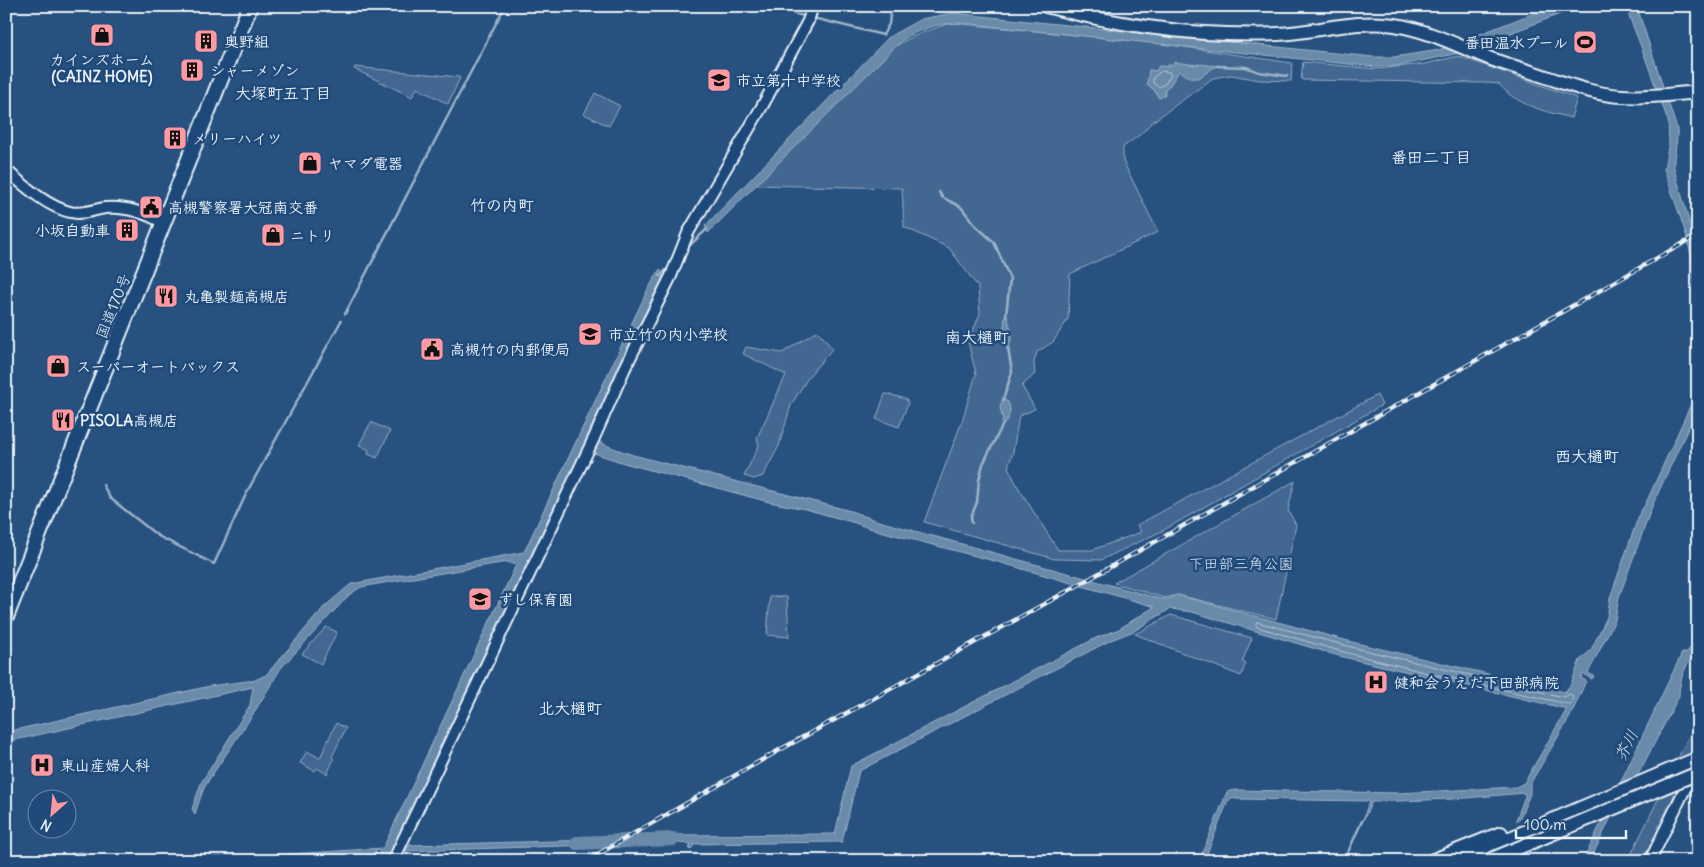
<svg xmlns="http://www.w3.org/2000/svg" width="1704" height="867" font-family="Delius,'Klee One',sans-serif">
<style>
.green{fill:#436891;stroke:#96acc4}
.water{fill:#6b8aaa;stroke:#9db3c9}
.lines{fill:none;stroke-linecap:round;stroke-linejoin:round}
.shore{stroke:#b6c8d9;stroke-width:1}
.stream{stroke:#9db3c9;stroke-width:2.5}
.river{stroke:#6b8aaa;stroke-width:14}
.minor-casing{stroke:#e8f1f8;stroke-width:14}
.major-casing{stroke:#e8f1f8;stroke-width:16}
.highway-casing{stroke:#e8f1f8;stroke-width:18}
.minor{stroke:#1f4a7a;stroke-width:10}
.major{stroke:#1f4a7a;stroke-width:12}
.highway{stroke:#1f4a7a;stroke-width:14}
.rail-casing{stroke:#e8f1f8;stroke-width:4.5}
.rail{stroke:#1f4a7a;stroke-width:2.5;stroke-dasharray:8;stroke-linecap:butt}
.major-bridge-casing{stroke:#e8f1f8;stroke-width:16;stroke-linecap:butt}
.major-bridge{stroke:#1f4a7a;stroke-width:12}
.labels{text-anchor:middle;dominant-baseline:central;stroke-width:5;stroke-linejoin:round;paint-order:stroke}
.poi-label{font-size:15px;font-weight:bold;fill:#e8f1f8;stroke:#1f4a7a;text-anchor:start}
.street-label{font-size:15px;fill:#e8f1f8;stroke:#1f4a7a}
.park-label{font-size:15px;fill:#d8e3ee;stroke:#1f4a7a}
.neighbourhood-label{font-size:16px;font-weight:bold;fill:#e8f1f8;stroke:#1f4a7a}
.water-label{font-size:16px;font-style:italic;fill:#d5e2ec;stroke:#1f4a7a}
</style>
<rect width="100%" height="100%" fill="#27517f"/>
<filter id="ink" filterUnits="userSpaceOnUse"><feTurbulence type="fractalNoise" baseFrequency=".02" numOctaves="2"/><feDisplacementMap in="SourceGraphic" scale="10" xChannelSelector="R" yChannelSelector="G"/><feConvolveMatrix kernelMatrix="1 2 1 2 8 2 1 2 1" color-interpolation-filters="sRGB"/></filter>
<g filter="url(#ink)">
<path class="green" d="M952 23 1157 43 1292 63 1291 81 1260 80 1231 75 1213 78 1151 123 1141 134 1123 147V161L1158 232 1070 274 1068 319 1053 342 1037 352 1034 362 1035 374 1022 386 1035 409 1019 416 1013 452 1008 467 1018 487 1058 550H1092L1141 532 1137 525 1377 395 1382 405 1162 531 1101 560 1055 559 924 522 962 421 976 374 968 342 980 314 978 287 949 248 904 227 902 188 752 185 882 56C906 38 923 31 952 23Z
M1458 56 1577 98 1571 118C1545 111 1517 106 1499 84L1488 83 1303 80 1301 79 1303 62 1376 69 1425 64Z
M355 67 459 77 460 78 448 104 417 88 412 97 354 69Z
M595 93 620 106 609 126 584 114Z
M817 331 825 339 832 349 809 376 791 405 779 446 763 476 754 479 744 476 759 445 757 438 786 375 743 354 746 347 782 353Z
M885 394H888L906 399 908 403 899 427 876 419Z
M371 422 390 431 377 458 368 454 369 450 359 445Z
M1295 481 1288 510 1296 525 1276 619 1178 595 1165 598 1114 583Z
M770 596 787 597 789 637 767 635Z
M1171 615 1252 638 1242 662 1246 663 1241 676 1135 634Z
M326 627 337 632 321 664 302 654Z
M1698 717V745L1643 861H1628Z
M336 723 346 728 332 757 334 759 327 774 317 768 315 771 300 763 307 751 320 758Z"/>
<path class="water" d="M1552 6H1581L1459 53 1398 66 1376 67 962 23C938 23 919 28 899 43L708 233 705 226 890 36 921 19 952 13 1373 57H1394L1439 50Z
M1625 6H1639V13L1677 129C1678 143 1673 155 1674 168L1698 253V331L1691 255 1686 234 1664 169 1669 142 1668 121 1642 49Z
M1174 62 1197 65 1198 64 1217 66C1197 76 1202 85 1179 71L1170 85 1165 89V95L1159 98 1158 97 1155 91 1147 84 1149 70 1156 71 1159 66 1168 67V65H1173Z
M660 269 664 281 588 436 608 446 633 455 851 511 875 520 1161 599H1168L1177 595 1356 643 1565 692 1571 684 1580 660 1591 650 1607 617 1610 598 1640 512 1645 505 1691 404 1698 377V407L1653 504 1619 597 1615 620 1588 673 1594 676 1592 679 1583 674 1581 678 1586 681 1571 715 1530 784V794L1519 820H1516L1525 796V793L1454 799 1372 802 1362 823 1369 801 1235 799 1234 798 1228 801 1204 861H1199L1227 792 1235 790 1398 793 1516 787 1524 783 1567 709 1339 656 1192 612 1170 609 1134 631 1111 640 859 771 842 842 695 844 690 850 689 849 691 844 652 841 664 835 835 834 851 766 1096 638 1119 629 1154 607 1152 606 998 562 872 529 852 522 805 509 769 502 624 463 582 449 386 861H377L380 853 378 850 376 851V855L191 861H167L166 859 255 855 261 856 383 848 516 565 507 562 378 584 361 587 349 595 281 668 250 719 210 778 203 790 195 814 192 809 201 783 250 705 253 687 6 742V732L210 686 255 680 266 675 324 607 351 584 524 552 647 291Z
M1005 316H1007L1012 333 1009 349H1007L1003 336Z
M1003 399 1008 402C1012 410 1009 418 1004 424L1002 423 1003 420 1000 407Z
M1698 639V652C1686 661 1679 681 1679 696L1640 771 1613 813 1590 861H1583L1682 653H1686Z
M594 840 595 845 406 851 409 845Z"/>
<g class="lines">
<path class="shore" d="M1162 71 1169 72 1171 75 1166 83 1159 87 1153 83V78Z
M1257 622 1355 648 1563 697 1571 694 1573 697 1571 703 1568 704 1436 675 1340 651 1257 627 1256 625Z"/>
<path class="stream" d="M765 6 808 17
M813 18 883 35 889 24 891 6
M1217 66 1246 67 1259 72 1287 76
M939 192 942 197 961 207 975 225 994 242 1010 279 1006 316
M686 249 707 229
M660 276 672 264
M345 314 505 6
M1003 400 1012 372 1008 349
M103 485 110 498 158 536 214 564 247 492 341 321
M972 523 971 517 977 502 979 480 983 464 1003 424
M67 861 72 854C83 851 89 853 98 861
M1344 861 1362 821"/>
<path class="river" d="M577 843 673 839"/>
<g class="minor-casing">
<path id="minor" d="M6 170C25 186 46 206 70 212 82 215 93 210 105 208 125 206 146 213 164 223
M393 861 594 438 625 368 671 276 688 233 764 103 808 21 813 6
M1650 861 1698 762"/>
</g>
<g class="major-casing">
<path id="major" d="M1046 6C1120 26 1201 37 1278 34 1317 32 1356 19 1395 25 1428 30 1460 47 1491 59 1510 66 1530 71 1549 78 1573 86 1597 95 1622 96 1647 98 1673 94 1698 92
M1431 861 1501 833
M1456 861 1698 758"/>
</g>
<g class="highway-casing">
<path id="highway" d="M6 617 250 6"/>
</g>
<use href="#minor" class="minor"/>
<use href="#major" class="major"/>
<use href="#highway" class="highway"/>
<g class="rail-casing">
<path id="rail" d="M586 861 776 752 1066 592 1698 235"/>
</g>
<use href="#rail" class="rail"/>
<g class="major-bridge-casing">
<path id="major-bridge" d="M1487 861 1698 773"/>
</g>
<use href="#major-bridge" class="major-bridge"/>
</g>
</g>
<defs>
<g id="shop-square" transform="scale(1.25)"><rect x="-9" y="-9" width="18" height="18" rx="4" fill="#ff9aa2" stroke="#1f4a7a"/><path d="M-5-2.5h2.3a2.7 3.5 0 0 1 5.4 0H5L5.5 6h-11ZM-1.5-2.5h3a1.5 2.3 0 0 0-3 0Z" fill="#111"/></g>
<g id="building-square" transform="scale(1.25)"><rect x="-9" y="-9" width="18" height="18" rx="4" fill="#ff9aa2" stroke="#1f4a7a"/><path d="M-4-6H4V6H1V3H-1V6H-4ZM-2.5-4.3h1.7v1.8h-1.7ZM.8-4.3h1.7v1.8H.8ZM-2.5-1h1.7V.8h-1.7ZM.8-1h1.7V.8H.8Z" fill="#111"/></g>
<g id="stadium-square" transform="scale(1.25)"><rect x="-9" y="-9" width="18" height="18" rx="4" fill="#ff9aa2" stroke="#1f4a7a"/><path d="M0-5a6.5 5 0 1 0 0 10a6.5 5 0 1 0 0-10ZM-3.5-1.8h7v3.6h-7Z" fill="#111"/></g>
<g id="school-square" transform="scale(1.25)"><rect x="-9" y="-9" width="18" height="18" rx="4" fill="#ff9aa2" stroke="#1f4a7a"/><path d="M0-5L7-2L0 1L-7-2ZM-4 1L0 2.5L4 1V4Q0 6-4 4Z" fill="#111"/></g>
<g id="civic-square" transform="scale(1.25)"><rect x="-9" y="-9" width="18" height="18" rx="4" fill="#ff9aa2" stroke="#1f4a7a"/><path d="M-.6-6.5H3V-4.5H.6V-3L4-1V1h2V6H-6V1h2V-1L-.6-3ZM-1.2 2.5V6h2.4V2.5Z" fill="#111"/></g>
<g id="restaurant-square" transform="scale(1.25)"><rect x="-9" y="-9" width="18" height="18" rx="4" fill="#ff9aa2" stroke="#1f4a7a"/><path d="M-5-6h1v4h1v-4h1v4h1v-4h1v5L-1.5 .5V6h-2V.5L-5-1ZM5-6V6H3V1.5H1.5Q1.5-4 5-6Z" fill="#111"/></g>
<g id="hospital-square" transform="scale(1.25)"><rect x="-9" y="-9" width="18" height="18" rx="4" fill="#ff9aa2" stroke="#1f4a7a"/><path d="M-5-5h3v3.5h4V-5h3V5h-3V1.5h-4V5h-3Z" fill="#111"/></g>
</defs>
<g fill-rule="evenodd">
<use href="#shop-square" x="102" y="35"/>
<use href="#building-square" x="206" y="41"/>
<use href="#stadium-square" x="1585" y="42"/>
<use href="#building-square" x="192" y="70"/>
<use href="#school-square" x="719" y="80"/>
<use href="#building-square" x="175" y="138"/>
<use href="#shop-square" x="310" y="163"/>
<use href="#civic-square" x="151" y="207"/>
<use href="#building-square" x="127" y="230"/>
<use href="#shop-square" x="273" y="235"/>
<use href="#restaurant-square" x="166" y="296"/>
<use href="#school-square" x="590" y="334"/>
<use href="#civic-square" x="432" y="349"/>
<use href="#shop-square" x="58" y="366"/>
<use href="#restaurant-square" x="63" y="420"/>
<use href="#school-square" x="480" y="599"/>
<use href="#hospital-square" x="1376" y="682"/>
<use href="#hospital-square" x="42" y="765"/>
</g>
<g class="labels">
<g class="poi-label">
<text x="224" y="41">奥野組</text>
<text x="1568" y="42" text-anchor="end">番田温水プール</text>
<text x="102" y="59" text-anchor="middle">カインズホーム<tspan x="102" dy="17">(CAINZ HOME)</tspan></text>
<text x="210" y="70">シャーメゾン</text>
<text x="736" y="80">市立第十中学校</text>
<text x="192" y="138">メリーハイツ</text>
<text x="328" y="163">ヤマダ電器</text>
<text x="168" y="207">高槻警察署大冠南交番</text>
<text x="110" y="230" text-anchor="end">小坂自動車</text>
<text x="290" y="235">ニトリ</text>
<text x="184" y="296">丸亀製麺高槻店</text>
<text x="608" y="334">市立竹の内小学校</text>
<text x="450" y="349">高槻竹の内郵便局</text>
<text x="76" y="366">スーパーオートバックス</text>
<text x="80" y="420">PISOLA高槻店</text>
<text x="498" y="599">ずし保育園</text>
<text x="1394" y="682">健和会うえだ下田部病院</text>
<text x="60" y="765">東山産婦人科</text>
</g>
<g class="street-label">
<text transform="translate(113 306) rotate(-68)">国道170号</text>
</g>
<g class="park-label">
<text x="1241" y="563">下田部三角公園</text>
</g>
<g class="neighbourhood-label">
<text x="283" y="93">大塚町五丁目</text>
<text x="1431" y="157">番田二丁目</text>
<text x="502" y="205">竹の内町</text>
<text x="977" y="337">南大樋町</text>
<text x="1587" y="456">西大樋町</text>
<text x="570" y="708">北大樋町</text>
</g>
<g class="water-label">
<text transform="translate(1626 745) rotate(-63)">芥川</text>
</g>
</g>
<rect width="1704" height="867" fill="none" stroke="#1f4a7a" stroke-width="25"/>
<rect x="12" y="12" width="1679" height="842" fill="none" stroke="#e8f1f8" stroke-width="2" filter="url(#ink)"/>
<g transform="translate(52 814) rotate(207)"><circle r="24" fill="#1f4a7a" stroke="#6f8dac"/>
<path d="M0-4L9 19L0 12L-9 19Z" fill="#ff9aa2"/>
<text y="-8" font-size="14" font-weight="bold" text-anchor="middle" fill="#e8f1f8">N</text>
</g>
<path d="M1516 830v8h110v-8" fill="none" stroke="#e8f1f8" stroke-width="2.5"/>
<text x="1524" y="830" font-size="15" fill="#e8f1f8" stroke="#1f4a7a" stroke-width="4" paint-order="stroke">100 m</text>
</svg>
